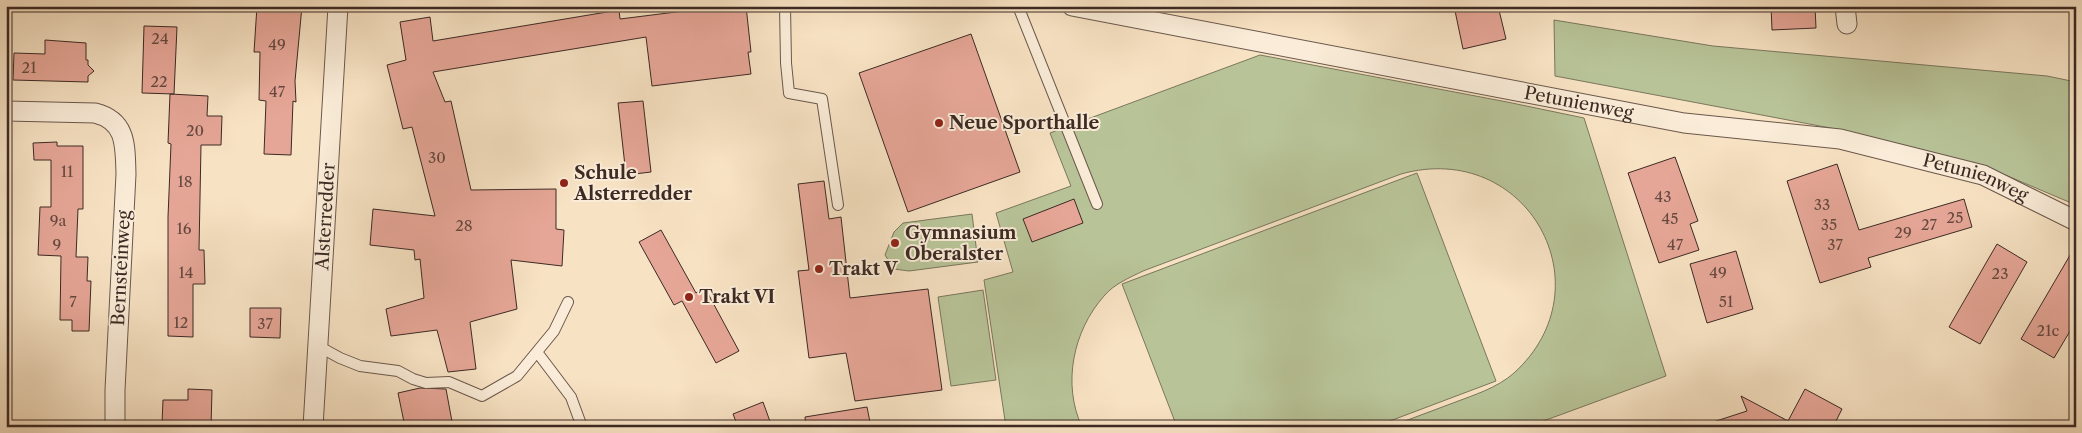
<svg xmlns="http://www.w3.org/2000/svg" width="2082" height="433" font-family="'Libre Caslon Text',serif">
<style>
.green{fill:#b8c498;stroke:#7a775e}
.building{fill:#e6a697;stroke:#3c2a24}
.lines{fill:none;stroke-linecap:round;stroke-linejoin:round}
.lane-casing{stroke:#6b584c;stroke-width:12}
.street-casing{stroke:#6b584c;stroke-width:21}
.lane{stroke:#faecd8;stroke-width:10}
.street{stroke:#faecd8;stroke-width:19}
.poi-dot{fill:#8f2418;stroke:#faecd8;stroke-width:2}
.labels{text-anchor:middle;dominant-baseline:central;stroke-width:4;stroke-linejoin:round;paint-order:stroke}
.number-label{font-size:15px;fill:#664941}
.street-label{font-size:18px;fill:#3c2a24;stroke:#faecd8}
.poi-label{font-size:18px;font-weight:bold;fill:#3c2a24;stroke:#faecd8;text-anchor:start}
</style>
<rect width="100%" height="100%" fill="#f7e2c3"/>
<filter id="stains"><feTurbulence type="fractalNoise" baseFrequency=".004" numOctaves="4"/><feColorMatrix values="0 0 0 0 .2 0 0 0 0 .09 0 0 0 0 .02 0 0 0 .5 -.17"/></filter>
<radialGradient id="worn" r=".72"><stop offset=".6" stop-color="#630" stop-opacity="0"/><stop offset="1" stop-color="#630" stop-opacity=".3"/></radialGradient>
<path class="green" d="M1554 20 1713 46 2047 76 2076 82V205L1984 166 1841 130 1555 76Z
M1260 55 1507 102 1584 118 1666 376 1527 427H1389C1410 419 1432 411 1453 403 1474 395 1497 388 1514 373 1609 287 1527 139 1401 174L1143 271C1129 278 1114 284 1104 296 1073 331 1062 384 1082 427H1006L984 280 1013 272 996 213 1071 186 1050 133Z
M1417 173 1496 381 1374 427H1177L1122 284Z
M972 214 978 262 909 271 894 269 885 255 894 232 903 223Z
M983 290 996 380 951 386 938 297Z"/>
<path class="building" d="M257 6H302L295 81 296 102 293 101 291 155 264 154 266 101 259 100 260 52H254Z
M724 6H746L751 52H748L751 74 652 86 646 37 433 72 445 102 451 101 471 190 556 189V229L564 230 562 266 511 260 517 309 470 322 476 369 448 372 437 330 391 336 386 309 424 298 420 259 415 260 414 250 370 245 373 209 435 216 412 127 403 129 387 65 406 60 400 22 430 17 433 41 619 10 620 19Z
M1454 6H1498L1506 39 1463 49Z
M1771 6H1815L1816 28 1772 30Z
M144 26 177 27 174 94 142 93Z
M971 34 1020 172 908 212 859 73Z
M45 40 86 43V60H88V65L94 71 88 76V82L13 80 14 53 45 54Z
M170 94 208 96 207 116H222L221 145H201L199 250H204L205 284H193V337L168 336V217L171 144 168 143Z
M643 101 651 172 626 175 618 103Z
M57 142V146H83V209H78L76 257H88L87 281H91L89 331H72V320H60L61 256 38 255 40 207H51V160H34L33 143Z
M1675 157 1698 221 1690 224 1699 250 1659 263 1628 173Z
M1837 164 1859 230 1964 199 1972 227 1868 258 1871 267 1820 283 1787 181Z
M824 181 829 219 841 217 850 298 928 289 942 390 855 401 846 353 809 358 798 271 809 270 798 184Z
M1074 199 1083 223 1032 242 1023 219Z
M661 230 696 293 705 288 739 351 716 363 682 301 674 305 639 242Z
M1997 244 2027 262 1980 344 1949 327Z
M2076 245V321L2054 358 2021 339Z
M1736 251 1753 309 1707 323 1690 264Z
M250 308H281L280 338 250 337Z
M420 388 446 389 453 427H405L398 393Z
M188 389 212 390 211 427H192V424L162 423 163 400H188Z
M1805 389 1842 409 1833 427H1711L1710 423 1747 411 1741 396 1788 421Z
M763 402 772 427H738L733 414Z
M867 407 871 427H806L805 417Z"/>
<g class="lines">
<g class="lane-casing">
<path id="lane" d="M785 6 786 63 789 93 822 99 838 205
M1018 6 1097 204
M318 346 340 358 360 366 398 371 413 379 426 383 449 382 482 396 517 376 554 331 568 302
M537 352 571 397 582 427"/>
</g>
<g class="street-casing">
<g id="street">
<path id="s1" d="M1072 6 1684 123 1840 139 1983 175 2076 221"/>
<path d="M1845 6 1847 24"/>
<path d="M6 111 95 113C127 121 125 146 126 174L115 390V427"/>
<path id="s2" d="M313 427 338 6"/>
</g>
</g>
<use href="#lane" class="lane"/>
<use href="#street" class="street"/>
</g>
<g class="poi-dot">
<circle cx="939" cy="123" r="5"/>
<circle cx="564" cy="183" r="5"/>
<circle cx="895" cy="243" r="5"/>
<circle cx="819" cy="269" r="5"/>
<circle cx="689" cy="297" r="5"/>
</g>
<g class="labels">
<g class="number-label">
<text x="160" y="38">24</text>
<text x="277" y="44">49</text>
<text x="29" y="67">21</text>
<text x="159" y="81">22</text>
<text x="277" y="91">47</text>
<text x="195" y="130">20</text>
<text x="437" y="157">30</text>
<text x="67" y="171">11</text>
<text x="185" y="181">18</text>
<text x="1663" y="196">43</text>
<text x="1822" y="204">33</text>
<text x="1955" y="217">25</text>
<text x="1670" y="218">45</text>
<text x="58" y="220">9a</text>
<text x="1829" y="224">35</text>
<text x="1929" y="224">27</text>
<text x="464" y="225">28</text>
<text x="184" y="228">16</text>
<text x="1903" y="232">29</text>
<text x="57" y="244">9</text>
<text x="1675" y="244">47</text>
<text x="1835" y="244">37</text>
<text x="186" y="272">14</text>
<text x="1718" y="272">49</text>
<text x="2000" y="273">23</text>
<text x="73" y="301">7</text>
<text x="1726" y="301">51</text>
<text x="181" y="322">12</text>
<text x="265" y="323">37</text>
<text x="2048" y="330">21c</text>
</g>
<g class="street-label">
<text stroke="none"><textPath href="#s1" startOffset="516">Petunienweg</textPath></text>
<text stroke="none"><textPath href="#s1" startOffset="921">Petunienweg</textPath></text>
<text stroke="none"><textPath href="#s2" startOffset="211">Alsterredder</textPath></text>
<text transform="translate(121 268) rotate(-87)">Bernsteinweg</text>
</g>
<g class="poi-label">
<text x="949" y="123">Neue Sporthalle</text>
<text x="574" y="173">Schule<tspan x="574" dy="21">Alsterredder</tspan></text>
<text x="905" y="233">Gymnasium<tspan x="905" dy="21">Oberalster</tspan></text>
<text x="829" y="269">Trakt V</text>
<text x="699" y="297">Trakt VI</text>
</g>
</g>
<rect width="2082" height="433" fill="none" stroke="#f7e2c3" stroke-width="25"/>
<rect x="8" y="8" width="2067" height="418" fill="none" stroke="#3c2a24" stroke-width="2.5"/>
<rect x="12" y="12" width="2057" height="408" fill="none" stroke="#3c2a24"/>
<rect width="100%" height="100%" filter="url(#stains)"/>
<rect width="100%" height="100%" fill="url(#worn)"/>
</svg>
